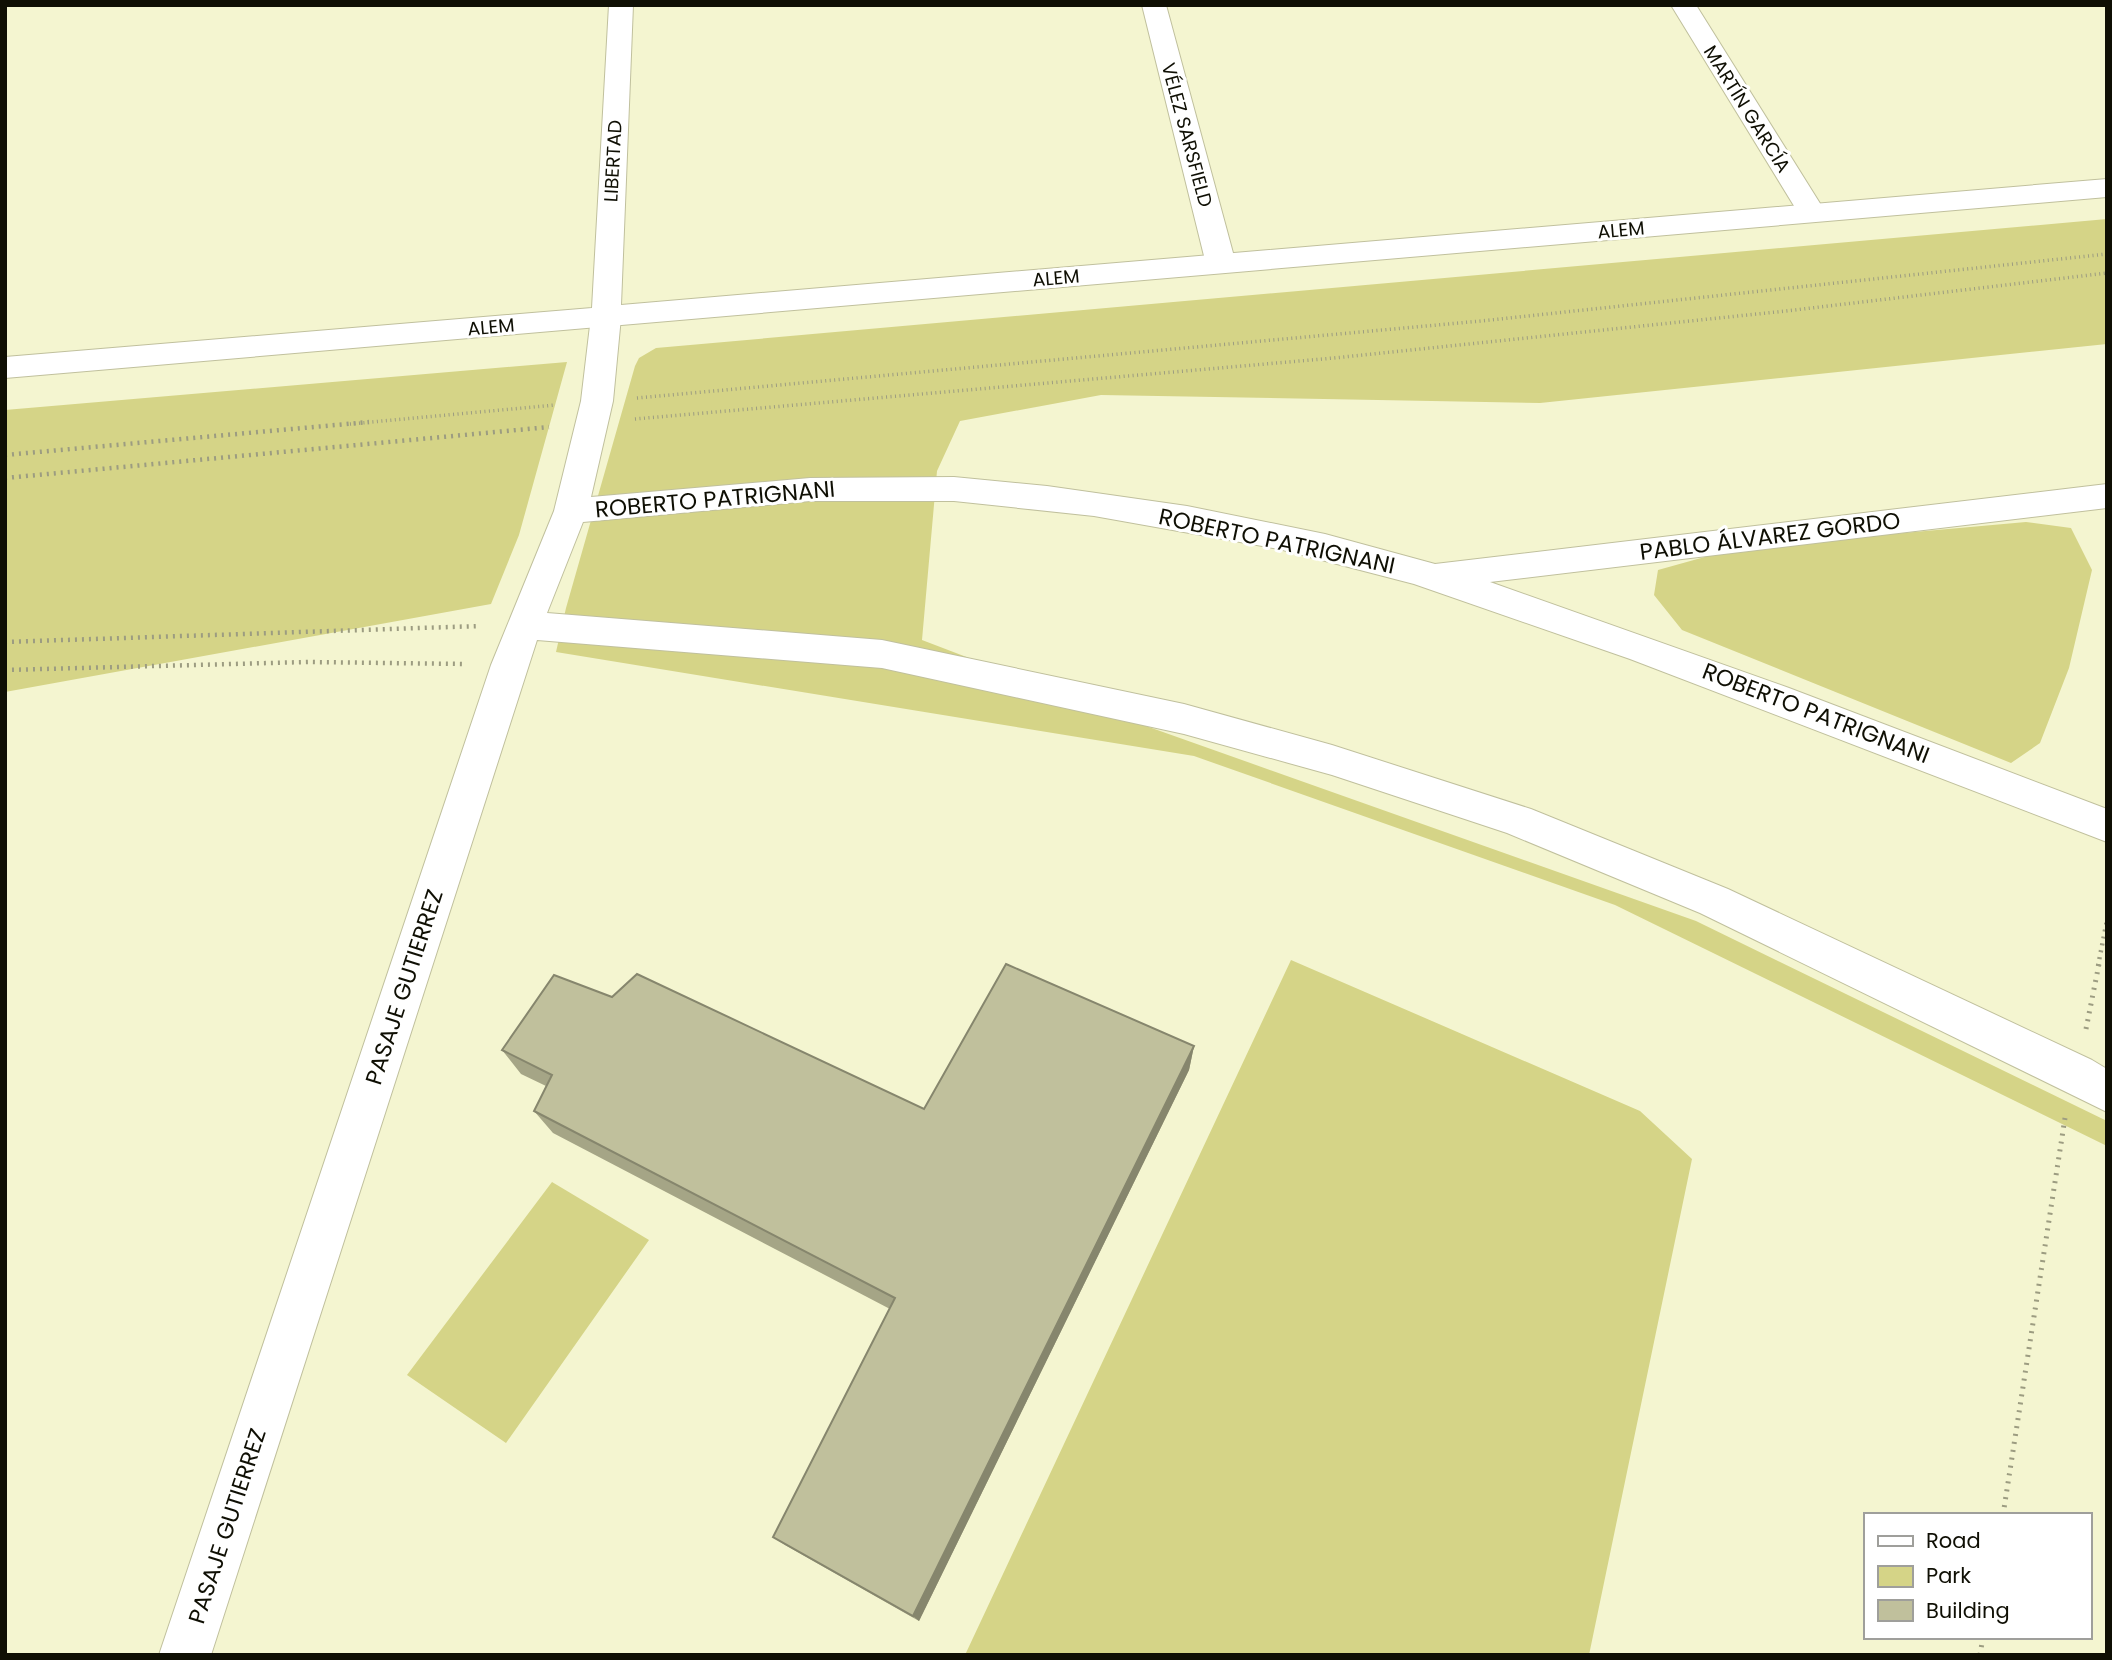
<svg xmlns="http://www.w3.org/2000/svg" width="2112" height="1660" font-family="Poppins,sans-serif">
<style>
.green{fill:#d5d487}
.lines{fill:none;stroke-linecap:round;stroke-linejoin:round}
.minor-casing{stroke:#c0c09d;stroke-width:2}
.major-casing{stroke:#c0c09d;stroke-width:2}
.path-far2{stroke:#9c9c81;stroke-width:3.5;stroke-dasharray:1 3.5;stroke-linecap:butt}
.path-far1{stroke:#9c9c81;stroke-width:4.5;stroke-dasharray:2 5;stroke-linecap:butt}
.path{stroke:#9c9c81;stroke-width:5;stroke-dasharray:2 6;stroke-linecap:butt}
.minor{fill:#fff;fill-rule:evenodd}
.major{fill:#fff;fill-rule:evenodd}
.wall{fill:#a5a586}
.shaded-wall{fill:#86866d}
.building{fill:#c0c09c;stroke:#86866d;stroke-width:2}
.labels{text-anchor:middle;dominant-baseline:central;stroke-width:6;stroke-linejoin:round;paint-order:stroke}
.far-street-label{font-size:19px;fill:#0f0f04;stroke:#fff}
.street-label{font-size:23px;fill:#0f0f04;stroke:#fff}
</style>
<rect width="100%" height="100%" fill="#f4f5d0"/>
<path class="green" d="M2107 219V344L1540 403 1101 395 960 421 937 471 922 640 1146 726 1696 921 2107 1121V1146L1615 905 1194 756 556 652 566 608 635 366 639 358 656 348Z
M567 362 519 535 491 604 5 692V410Z
M2026 522 2071 528 2092 570 2069 668 2040 743 2011 763 1682 630 1654 595 1658 570 1737 548Z
M1291 960 1640 1111 1692 1159 1589 1655H965Z
M552 1182 649 1240 506 1443 407 1375Z"/>
<g class="lines">
<g class="minor-casing">
<path id="minor" d="M1142 5H1166L1236 264 1231 271 1221 273 1211 271 1206 264Z
M1671 5H1696L1826 213 1822 219 1812 222 1802 219Z
M606 307 617 310 621 317 613 401 591 497 810 478 954 477 1047 486 1187 506 1325 534 1435 564 2107 484V508L1490 582 1789 688 2107 809V842L1630 659 1414 584 1279 549 1094 516 954 501H810L583 522 547 613 882 640 1184 704 1332 745 1531 809 1728 889 2092 1060 2107 1069V1112L1700 913 1507 833 1332 775 1184 734 882 668 537 640 211 1655H159L491 665 554 511 581 401 591 317 595 310Z"/>
</g>
<g class="major-casing">
<path id="major" d="M609 5H633L621 305 2107 179V197L5 378V357L592 308Z"/>
</g>
<path class="path-far2" d="M637 398 1481 321 2107 254
M635 419 1334 358 1786 311 2107 273
M350 424 555 405"/>
<path class="path-far1" d="M5 455 369 422
M5 478 549 427
M5 642 480 626
M5 670 308 662 465 664
M2098 966 2107 920"/>
<path class="path" d="M2086 1029 2099 964
M2003 1515 2065 1118
M1980 1655 1983 1637"/>
<use href="#minor" class="minor"/>
<use href="#major" class="major"/>
</g>
<path class="wall" d="M612 997 924 1109 1194 1046 1189 1070 919 1621 785 1545 773 1537 890 1309 553 1133 534 1111 546 1086 521 1074 502 1050Z"/>
<path class="shaded-wall" d="M1194 1046 1189 1070 919 1621 913 1616Z"/>
<path class="building" d="M1006 964 1194 1046 913 1616 773 1537 895 1298 534 1111 552 1075 502 1050 554 975 612 997 637 974 924 1109Z"/>
<g class="labels">
<g class="far-street-label">
<text transform="translate(1747 109) rotate(58)">MARTÍN GARCÍA</text>
<text transform="translate(1187 135) rotate(75)">VÉLEZ SARSFIELD</text>
<text transform="translate(613 161) rotate(-87)">LIBERTAD</text>
<text transform="translate(1621 230) rotate(-5)">ALEM</text>
<text transform="translate(1056 278) rotate(-5)">ALEM</text>
<text transform="translate(491 327) rotate(-5)">ALEM</text>
</g>
<g class="street-label">
<text transform="translate(715 499) rotate(-5)">ROBERTO PATRIGNANI</text>
<text transform="translate(1770 536) rotate(-7)">PABLO ÁLVAREZ GORDO</text>
<text transform="translate(1277 541) rotate(12)">ROBERTO PATRIGNANI</text>
<text transform="translate(1816 713) rotate(21)">ROBERTO PATRIGNANI</text>
<text transform="translate(404 987) rotate(-72)">PASAJE GUTIERREZ</text>
<text transform="translate(227 1526) rotate(-72)">PASAJE GUTIERREZ</text>
</g>
</g>
<rect width="2112" height="1660" fill="none" stroke="#0f0f04" stroke-width="14"/>
<rect x="1864" y="1513" width="228" height="126" fill="#ffffff" stroke="#9f9f9b" stroke-width="2"/>
<rect x="1878" y="1536" width="35" height="10" fill="#ffffff" stroke="#9f9f9b" stroke-width="2"/>
<text x="1926" y="1548" font-size="21" fill="#0f0f04">Road</text>
<rect x="1878" y="1566" width="35" height="21" fill="#d5d487" stroke="#9f9f9b" stroke-width="2"/>
<text x="1926" y="1583" font-size="21" fill="#0f0f04">Park</text>
<rect x="1878" y="1600" width="35" height="21" fill="#c0c09c" stroke="#9f9f9b" stroke-width="2"/>
<text x="1926" y="1618" font-size="21" fill="#0f0f04">Building</text>
</svg>
